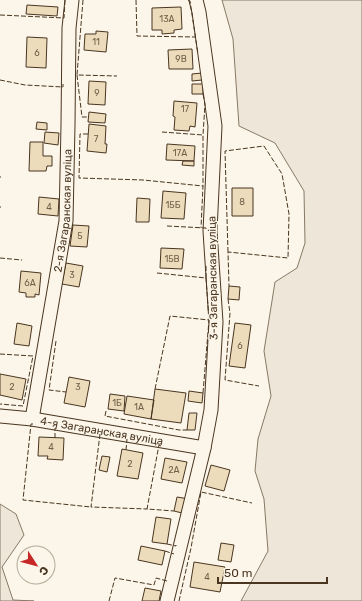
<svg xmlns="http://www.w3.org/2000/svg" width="362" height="601" font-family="Rubik,sans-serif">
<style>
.green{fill:#ede6d9;stroke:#887966}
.building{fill:#ecdcbc;stroke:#4a3520}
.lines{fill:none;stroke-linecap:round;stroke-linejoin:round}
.minor-casing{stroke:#4a3520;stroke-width:15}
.minor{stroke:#fbf6e9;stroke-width:13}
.fence{stroke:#4a3520;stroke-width:1;stroke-dasharray:5 2;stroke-linecap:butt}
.labels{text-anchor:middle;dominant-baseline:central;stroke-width:3;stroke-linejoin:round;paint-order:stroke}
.number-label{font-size:9px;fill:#725f47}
.street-label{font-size:11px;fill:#4a3520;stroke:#fbf6e9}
</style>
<rect width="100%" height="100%" fill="#fbf6e9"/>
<path class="green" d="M222 0H362V601H241L268 551 264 499 255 471 258 439 271 396 264 351 275 282 297 268 305 243 304 191 275 143 239 126 233 39Z
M0 504 16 514 24 535 2 567 13 600 34 601H0Z"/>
<path class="building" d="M27 5 58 7 57 16 26 14Z
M181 7 182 29 174 30V33L162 34V30H152V8Z
M96 31 108 32 106 52 84 50 85 34H96Z
M27 37 47 38 46 68 26 67Z
M192 49 193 69H169L168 50Z
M202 73V80L192 81V74Z
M89 81 106 82 105 105 88 104Z
M192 84H203V94H192Z
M174 101 197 103 195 127 190 126 189 131 174 130 175 117 173 116Z
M89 112 106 114 105 123 88 122Z
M37 122 47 123V130L36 129Z
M89 124 106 126 105 144H107L106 153 87 151Z
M45 132 59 133 58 145 44 143Z
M30 142H43V156H52V166H47L46 171H29Z
M167 144 195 146 194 161 166 160Z
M183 161H194V166L182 165Z
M232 188H253V216H232Z
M163 191 186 193 184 219 161 218Z
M39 197 59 199 58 216 38 214Z
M137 198 150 199 149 222H136Z
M73 225 89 226 87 247 70 246Z
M161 248 184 249 182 269 160 268Z
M66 263 83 266 79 287 62 284Z
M21 271 41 273 39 295 35 294V297H26V293L19 292Z
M229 286 240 287 239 300 228 299Z
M17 323 32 326 29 346 14 344Z
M235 323 251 325 245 368 229 366Z
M0 374 26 379 22 400 0 395Z
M69 377 90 381 85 407 64 403Z
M155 389 186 393 181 423 151 419Z
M189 391 203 393 202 403 188 401Z
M110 394 125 396 124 411 108 409Z
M127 396 154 400 151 419 124 414Z
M189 413H197L195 430H187Z
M39 437 64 438 63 460 47 459 48 456H38Z
M122 449 143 453 138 479 117 476Z
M102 456 110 457 107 472 99 470Z
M165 458 187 462 182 483 161 479Z
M211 465 230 470 224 491 205 486Z
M177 497 189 499 186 514 174 511Z
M156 517 171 519 167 544 152 542Z
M221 543 234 545 231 562 218 560Z
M141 546 165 551 162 565 138 560Z
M194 562 225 567 220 592 190 587Z
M145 588 161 591 159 601H142Z"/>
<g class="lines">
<g class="minor-casing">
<g id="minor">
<path id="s1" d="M0 416 32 419 204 448"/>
<path id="s2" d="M32 419 66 221 68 125 69 28 72 0"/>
<path d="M167 601 204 448 211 410 216 322 210 231 215 126 199 12 196 0"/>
</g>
</g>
<use href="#minor" class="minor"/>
<path class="fence" d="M83 0 77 75 117 76
M136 0 137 36 195 37
M188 0 190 1 198 54
M0 15 64 18 65 0
M77 75 82 117H88
M0 80 25 85 63 87V84
M203 94 205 104 203 135
M162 132 203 135V186
M88 134H80L79 178 143 180 203 186 201 228
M0 177H1
M0 207H1
M167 226 206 228V230
M228 252 225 151 264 146 282 174 289 214 288 258 228 252 229 286
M0 258 22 260
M206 266V278
M157 273 206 278 209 320
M228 299 230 313 225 380 259 386
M56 341 49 390 66 392
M0 354 33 356 23 406 0 404
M155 389 170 316 209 320 203 393
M106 411 105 416 179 430H187
M33 424H31L23 500 91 507
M100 434 91 507 147 509
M55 438V428H58
M161 446 159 445 147 509 174 511
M126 450 127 439
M167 544 176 546V545
M165 551 174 554
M109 601 115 578 154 585 156 578 167 581
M179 601 191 548 201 492 252 503"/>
</g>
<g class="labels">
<g class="number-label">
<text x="167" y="19">13А</text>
<text x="96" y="42">11</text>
<text x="37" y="53">6</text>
<text x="181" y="59">9В</text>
<text x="97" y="93">9</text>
<text x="185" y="109">17</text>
<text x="96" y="139">7</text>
<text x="180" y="153">17А</text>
<text x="242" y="202">8</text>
<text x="173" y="205">15Б</text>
<text x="49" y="207">4</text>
<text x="80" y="236">5</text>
<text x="172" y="259">15В</text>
<text x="72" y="275">3</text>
<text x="30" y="283">6А</text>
<text x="240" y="346">6</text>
<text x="12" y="387">2</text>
<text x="78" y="387">3</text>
<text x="117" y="403">1Б</text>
<text x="139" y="407">1А</text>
<text x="51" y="447">4</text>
<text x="130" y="464">2</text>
<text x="174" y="470">2А</text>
<text x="207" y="577">4</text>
</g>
<g class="street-label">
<text stroke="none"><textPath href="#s2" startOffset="211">2-я Загаранская вуліца</textPath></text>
<text transform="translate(213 278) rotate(-91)">3-я Загаранская вуліца</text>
<text stroke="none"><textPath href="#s1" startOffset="103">4-я Загаранская вуліца</textPath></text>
</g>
</g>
<g transform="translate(36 565) rotate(126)"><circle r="19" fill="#fbf6e9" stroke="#b4a999"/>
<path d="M0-3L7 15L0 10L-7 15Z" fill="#c62828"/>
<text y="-6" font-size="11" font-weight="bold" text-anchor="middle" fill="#4a3520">С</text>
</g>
<path d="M218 577v6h109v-6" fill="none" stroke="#4a3520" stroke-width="2"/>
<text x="224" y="577" font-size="12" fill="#4a3520" stroke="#fbf6e9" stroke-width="3" paint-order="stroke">50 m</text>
</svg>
